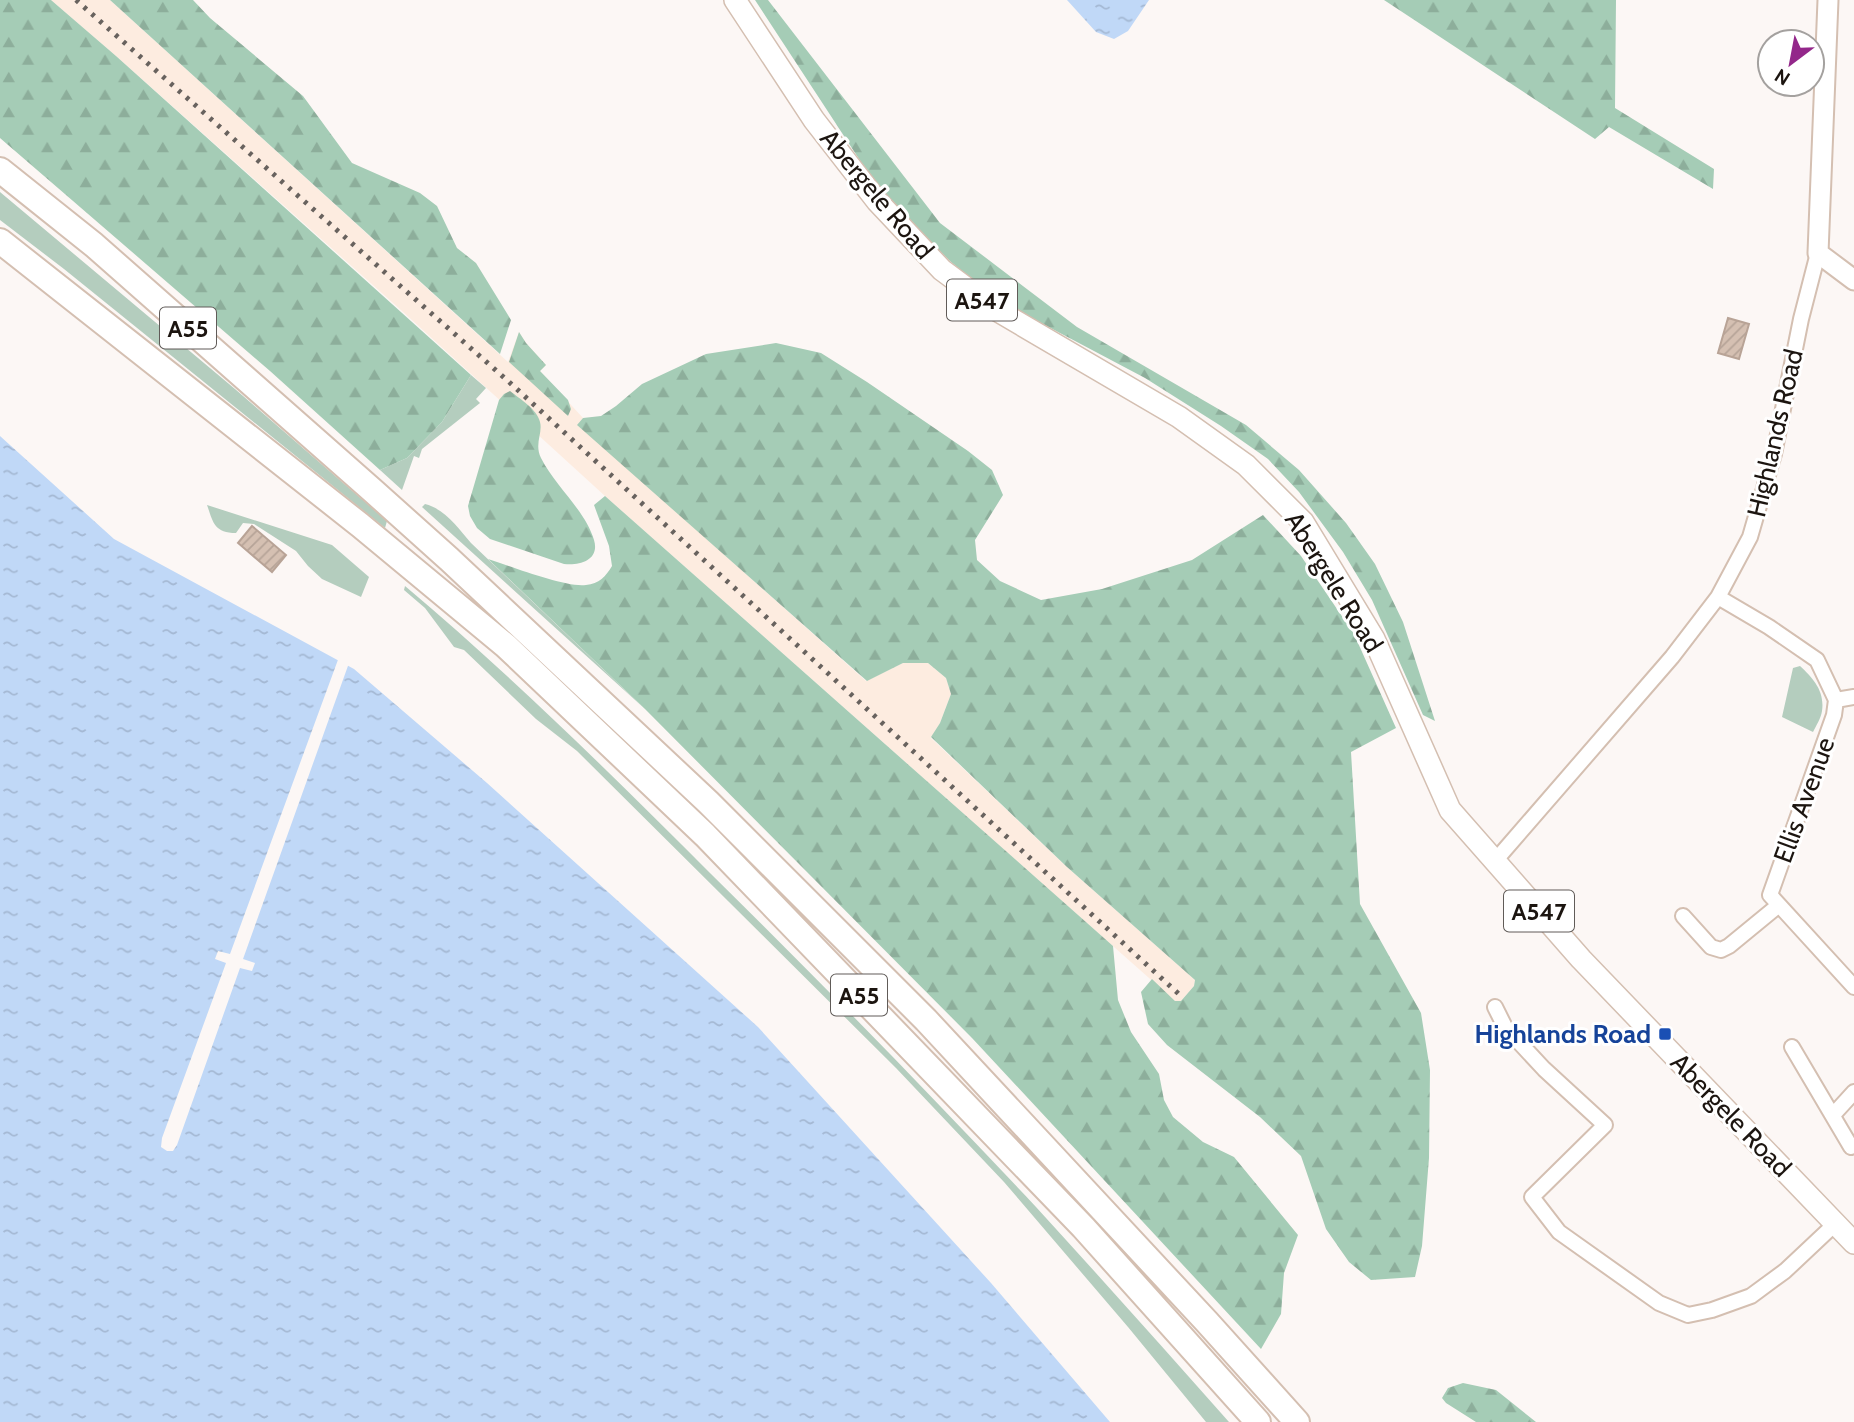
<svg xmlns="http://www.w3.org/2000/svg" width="1854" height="1422" font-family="Cabin,sans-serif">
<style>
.built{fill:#fdece0}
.grass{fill:#b4cdbe}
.forest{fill:url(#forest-firs)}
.water{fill:url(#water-ripples)}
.pier{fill:#fcf7f5}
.building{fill:url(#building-hatch);stroke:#b8a396;stroke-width:2}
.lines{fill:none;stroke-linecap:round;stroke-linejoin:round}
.street-casing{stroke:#d4bfb1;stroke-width:18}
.secondary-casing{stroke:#d4bfb1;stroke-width:23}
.primary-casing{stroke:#d4bfb1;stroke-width:24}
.highway-casing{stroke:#d4bfb1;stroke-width:28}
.street{stroke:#fff;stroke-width:14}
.secondary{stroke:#fff;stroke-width:19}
.primary{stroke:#fff;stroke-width:21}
.highway{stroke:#fff;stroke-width:24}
.rail{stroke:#68625e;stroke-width:5;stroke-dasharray:3.5 7;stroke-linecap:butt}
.transit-dot{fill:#1a4fb4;stroke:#fff;stroke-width:2.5}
.labels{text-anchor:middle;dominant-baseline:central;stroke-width:6;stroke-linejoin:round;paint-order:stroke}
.shield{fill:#fff;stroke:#605b58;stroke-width:2}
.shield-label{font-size:24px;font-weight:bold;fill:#1c1510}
.street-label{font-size:26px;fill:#1c1510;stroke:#fff}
.transit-label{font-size:26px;font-weight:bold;fill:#164399;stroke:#fff;text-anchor:end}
</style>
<defs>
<pattern id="forest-firs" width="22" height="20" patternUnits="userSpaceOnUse" patternTransform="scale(1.75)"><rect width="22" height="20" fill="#a5ccb6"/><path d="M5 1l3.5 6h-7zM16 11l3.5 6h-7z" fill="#8dae9b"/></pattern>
<pattern id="water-ripples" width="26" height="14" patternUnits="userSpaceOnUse" patternTransform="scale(1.75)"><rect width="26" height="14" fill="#c0d8f7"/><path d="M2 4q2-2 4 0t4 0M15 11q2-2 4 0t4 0" fill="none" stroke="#a4b8d3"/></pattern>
<pattern id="building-hatch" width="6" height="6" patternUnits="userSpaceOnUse" patternTransform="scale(1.75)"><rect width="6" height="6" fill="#d5c0b2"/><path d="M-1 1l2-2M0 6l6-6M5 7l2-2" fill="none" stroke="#b6a498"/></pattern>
</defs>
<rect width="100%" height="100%" fill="#fcf7f5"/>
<path class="built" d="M51 0H110L508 362 519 332 526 343 546 365 540 371 583 418 578 424 866 681 903 663H928L946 678 951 694 940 723 931 738 1067 867 1195 980 1194 986 1181 1001H1175L605 496 402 311 116 56Z"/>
<path class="grass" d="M0 192 235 389 387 521 385 528 64 269 0 220Z
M471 375 486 388 476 399 480 403 422 449 419 458 414 456 402 490 380 470 407 458 442 422Z
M425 504C445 509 458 528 471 543L645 709 422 507Z
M207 505 332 545 369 577 361 597 322 579 308 566 296 551 254 524 243 523 236 533C214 533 213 522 207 505Z
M405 586C512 676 611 774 710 873 821 982 929 1093 1036 1207 1101 1278 1165 1350 1229 1422H1206L1128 1327 1004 1182 896 1068 577 751 536 719 464 650 454 647 425 608 404 590Z
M1800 666C1813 678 1825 691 1822 711 1821 718 1816 726 1813 732L1782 717 1793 668Z"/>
<path class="forest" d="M0 0H51L116 56 471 375 442 422 407 458 380 470 270 371 0 138Z
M110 0H193L210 18 303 96 352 163 420 193 437 206 457 248 476 263 511 320 500 354Z
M755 0H768L940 223 1077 327 1246 425 1299 470 1346 523 1375 564 1403 622 1435 721 1423 715 1372 600 1343 552 1299 492 1268 459 1221 426 1145 378 1024 314 987 291 951 262 916 228 878 188Z
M1384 0H1616L1615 108 1714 169 1713 189 1609 127 1595 139Z
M519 332 526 343 546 365 540 371 568 400 571 409 568 416 509 362Z
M776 343 821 353 867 382 968 451 992 470 1003 495 975 540 977 560 1000 581 1041 600 1102 589 1192 560 1263 515 1301 556 1354 634 1396 728 1351 752 1360 904 1421 1013 1430 1070 1429 1158 1422 1246 1415 1277 1371 1280 1349 1262 1326 1229 1301 1156 1260 1117 1167 1045 1148 1024 1141 992 1152 979 1175 1001H1181L1194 986 1195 980 1067 867 931 737 940 723 951 694 946 678 928 663H903L867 681 577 425 583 418 601 416 616 406 642 384 706 354Z
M510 391C520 399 537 409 540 422 543 433 534 444 541 458 555 486 585 510 594 540 600 560 580 566 564 564L490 539 477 528 470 516 468 506 470 499 499 400 504 394Z
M605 496 1113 946 1118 1000 1131 1032 1159 1074 1164 1100 1173 1117 1203 1142 1234 1157 1298 1235 1284 1273 1281 1314 1261 1349 972 1038 645 709 488 559C510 566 566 588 586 585 599 584 606 576 612 566L609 546 594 505Z
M1463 1383 1496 1390 1536 1422H1476L1446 1403 1442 1398 1448 1388Z"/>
<path class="water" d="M1067 0H1149L1128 31 1114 39 1096 32Z
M0 436 114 539 354 669 487 783 758 1027 991 1283 1110 1422H0Z"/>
<path class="pier" d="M339 657 349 663 243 959 255 963 252 971 240 968 177 1145 173 1151H167L161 1147 162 1138 226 963 215 959 218 951 230 954Z"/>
<path class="building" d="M1728 318 1749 324 1739 359 1718 353Z
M252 526 286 555 272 572 238 543Z"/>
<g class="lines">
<g class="street-casing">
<path id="street" d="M1718 597 1769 627 1817 660 1836 700 1834 715 1770 895 1854 987
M1836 700 1854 697
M1495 861 1672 657 1718 597 1750 537 1774 454 1801 319 1818 253
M1683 916 1711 947 1721 950 1729 946 1779 905
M1495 1007 1505 1027 1544 1069 1605 1125 1532 1197 1559 1232 1659 1303 1688 1315 1712 1310 1751 1296 1785 1271 1835 1224
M1792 1047 1851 1147
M1833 1115 1854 1092"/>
</g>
<g class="secondary-casing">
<path id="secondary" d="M1828 0 1818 253 1854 280"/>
</g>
<g class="primary-casing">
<path id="primary" d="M735 0 814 120 877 201 942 270 993 308 1179 417 1246 465 1303 522 1374 639 1450 810 1581 959 1854 1243"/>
</g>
<g class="highway-casing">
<path id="highway" d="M0 170 94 245 372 490 449 559 708 802 926 1020 1207 1322 1297 1422
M0 241 360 525 506 646 705 835 1083 1227 1258 1422"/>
</g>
<use href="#street" class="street"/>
<use href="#secondary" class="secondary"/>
<use href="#primary" class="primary"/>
<use href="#highway" class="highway"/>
<path class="rail" d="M76 0 508 381 1181 996"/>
</g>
<rect class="transit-dot" x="1658" y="1027" width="14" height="14" rx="3.5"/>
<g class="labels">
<g class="shield">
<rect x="947" y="279.5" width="70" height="41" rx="5"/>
<rect x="160" y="307.5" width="56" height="41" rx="5"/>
<rect x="1504" y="890.5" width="70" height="41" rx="5"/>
<rect x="831" y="974.5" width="56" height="41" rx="5"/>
</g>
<g class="shield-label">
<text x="982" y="300">A547</text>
<text x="188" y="328">A55</text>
<text x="1539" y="911">A547</text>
<text x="859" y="995">A55</text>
</g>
<g class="street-label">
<text transform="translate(877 194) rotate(50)">Abergele Road</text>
<text transform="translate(1775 433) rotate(-77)">Highlands Road</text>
<text transform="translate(1334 582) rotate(58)">Abergele Road</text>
<text transform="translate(1804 800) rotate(-70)">Ellis Avenue</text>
<text transform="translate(1731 1115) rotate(46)">Abergele Road</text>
</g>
<g class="transit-label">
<text x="1651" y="1034">Highlands Road</text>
</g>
</g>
<g transform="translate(1791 63) rotate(212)"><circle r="33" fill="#ffffff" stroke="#a4a19f" stroke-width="2"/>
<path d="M0-5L12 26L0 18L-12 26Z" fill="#93278a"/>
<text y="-10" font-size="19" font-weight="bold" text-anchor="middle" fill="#1c1510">N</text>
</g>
</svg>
